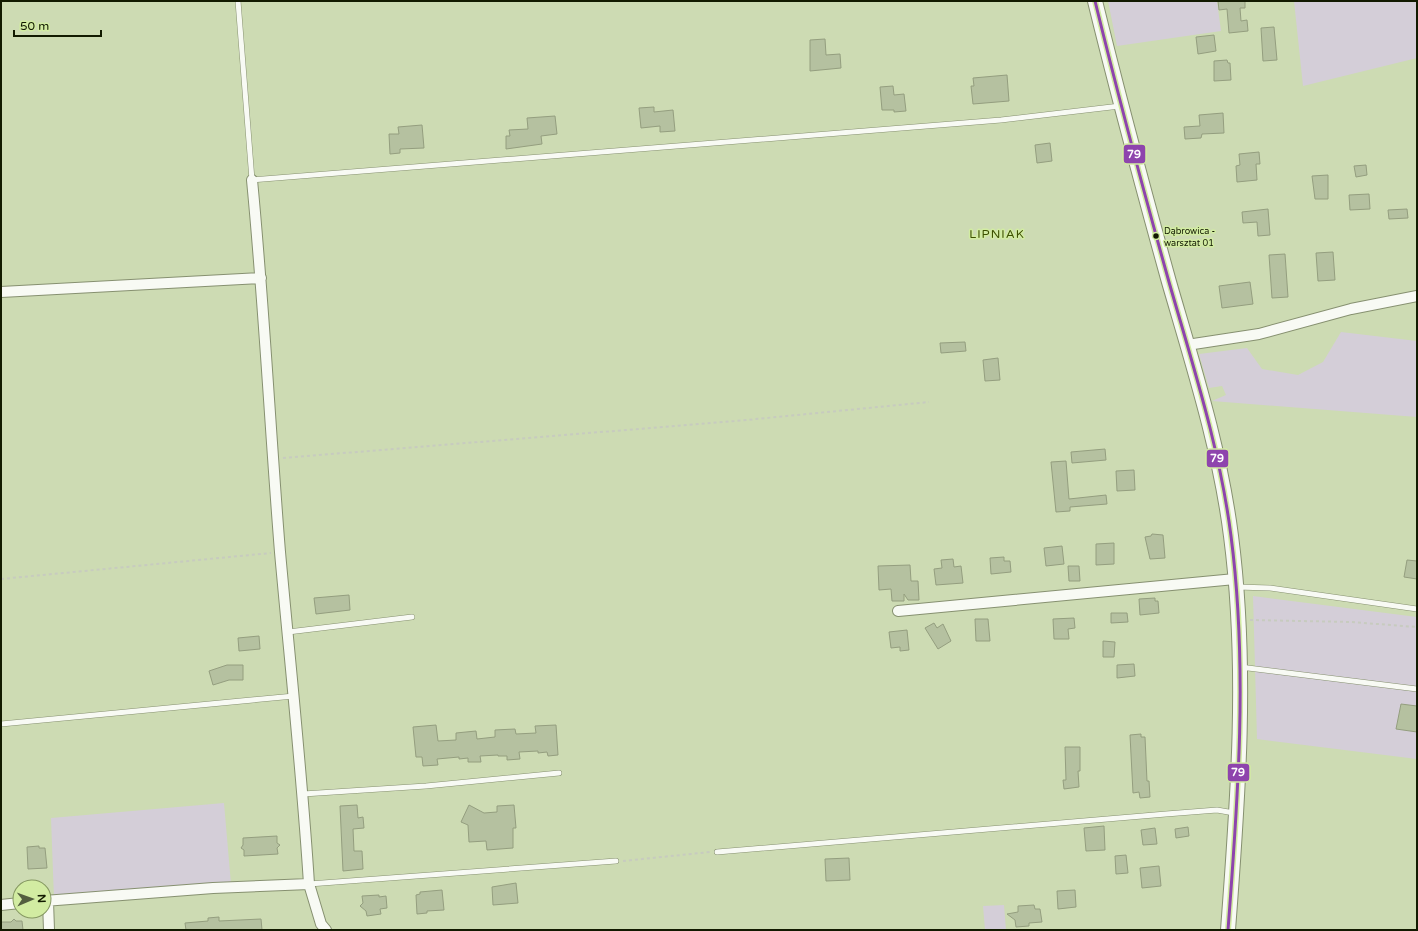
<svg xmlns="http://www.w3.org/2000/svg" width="1418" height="931" font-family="'Varela Round',sans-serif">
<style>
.green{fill:#d4ced8}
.building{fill:#b5c1a0;stroke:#949e7f}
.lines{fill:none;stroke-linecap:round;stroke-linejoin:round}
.lane-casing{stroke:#869070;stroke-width:6}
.street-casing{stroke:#869070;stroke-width:12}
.secondary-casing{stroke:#869070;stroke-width:16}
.path{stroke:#c7cbbf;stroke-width:2;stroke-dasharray:3 3;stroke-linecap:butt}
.lane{stroke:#f8faf4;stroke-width:5}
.street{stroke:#f8faf4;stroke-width:10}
.secondary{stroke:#f8faf4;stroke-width:14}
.bus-1-casing{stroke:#d2eca2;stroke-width:6}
.bus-1{stroke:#8e44ad;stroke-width:3}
.bus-dot{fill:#121a00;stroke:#d2eca2;stroke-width:1.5}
.labels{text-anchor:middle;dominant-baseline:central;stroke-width:3;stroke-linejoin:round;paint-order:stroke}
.bus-label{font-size:9px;fill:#121a00;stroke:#d2eca2;text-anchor:start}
.quarter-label{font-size:12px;letter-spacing:1px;fill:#3d5000;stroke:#d2eca2}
.line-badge{stroke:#d2eca2;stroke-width:1.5}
.badge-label{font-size:11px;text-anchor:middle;font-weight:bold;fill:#fff}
</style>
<rect width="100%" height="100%" fill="#cddbb3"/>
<path class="green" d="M1108 1H1217L1221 31 1117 46Z
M1294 1H1417V58L1303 86Z
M1341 332 1417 341V417L1212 401 1226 395 1222 386 1209 388 1199 354 1247 348 1262 369 1298 375 1323 362Z
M1253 596 1417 617V759L1257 739Z
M224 803 231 884 54 899 51 818Z
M1004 905 1006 930H985L983 906Z"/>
<path class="building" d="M1218 1H1245V8H1240L1241 21 1247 20 1248 31 1229 33 1227 9 1219 10Z
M1274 27 1277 60 1263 61 1261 28Z
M1214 35 1216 51 1198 54 1196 37Z
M825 39 826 55 840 54 841 68 810 71V40Z
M1227 60 1228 63H1230L1231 80 1214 81V61Z
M1007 75 1009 101 973 104 971 86H974L973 78Z
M893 86 894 95 904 94 906 111 894 112V110H882L880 87Z
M654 107V112L673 110 675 131 660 132V126L641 128 639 108Z
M1223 113 1224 133 1202 134 1201 138 1185 139 1184 127 1200 126 1199 115Z
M555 116 557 134 541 136 542 144 506 149V136H510L509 130 528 129 527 118Z
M422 125 424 148 400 149V153L390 154 389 134H399L398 127Z
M1050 143 1052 161 1037 163 1035 145Z
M1259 152 1260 164H1256L1257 180 1237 182 1236 166 1240 165 1239 154Z
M1366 165 1367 175 1356 177 1354 166Z
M1328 175V199H1315L1312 176Z
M1369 194 1370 209 1350 210 1349 195Z
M1268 209 1270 235 1258 236 1257 222 1243 223 1242 212Z
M1407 209 1408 218 1389 219 1388 210Z
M1333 252 1335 280 1318 281 1316 253Z
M1285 254 1288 297 1272 298 1269 255Z
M1250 282 1253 304 1222 308 1219 286Z
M965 342 966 351 941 353 940 343Z
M998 358 1000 380 985 381 983 360Z
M1105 449 1106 460 1072 463 1071 452Z
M1066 461 1069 499 1106 495 1107 504 1070 507V511L1056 512 1051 462Z
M1134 470 1135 490 1117 491 1116 471Z
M1152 534 1163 535 1165 558 1150 559 1145 537 1151 536Z
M1114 543V564L1096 565V544Z
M1062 546 1064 564 1046 566 1044 548Z
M1004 557V561H1010L1011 572 991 574 990 558Z
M953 559 954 567 961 566 963 583 936 585 934 569 942 568 941 560Z
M1407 560 1417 561V579L1404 577Z
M910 565 911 581H918L919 600H908L904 594V601H892L891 589 879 590 878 566Z
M1068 566H1079L1080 581H1069Z
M349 595 350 610 316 614 314 598Z
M1155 598V601H1158L1159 613 1140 615 1139 599Z
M1111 613H1127L1128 622 1111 623Z
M1074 618 1075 628 1068 629 1069 639H1054L1053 619Z
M975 619H988L990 641H976Z
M934 623 937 628 943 624 951 641 938 649 925 628Z
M907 630 909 650 900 651V647L891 648 889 632Z
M259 636 260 649 239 651 238 638Z
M1103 641 1115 642 1114 657H1103Z
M1134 664 1135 676 1117 678V665Z
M227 665H243V680H229L213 685 209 671Z
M1401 704 1417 706V732L1396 729Z
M436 725 438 741 456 740V733L476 731 477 739 495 737V730L515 729 516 734 536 733 535 726 556 725 558 755 548 756 547 752 538 753V751L519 752 520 759 507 760V756H498V755L480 756 481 762H468V758L459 759V757L437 759 438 765 423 766 422 757H416L413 727Z
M1141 734V737H1145L1147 781H1149L1150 797 1140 798 1139 792 1133 793 1130 735Z
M1065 747H1080V771H1078L1079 787 1064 789 1063 780H1066Z
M357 805 358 818 363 817 364 828 353 829 354 851H362L363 869 343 871 340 806Z
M469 805 484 813 497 812V806L514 805 516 828H513V848L487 850 486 841 469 842 468 825 461 822Z
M1104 826 1105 850 1086 851 1084 828Z
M1188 827 1189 836 1176 838 1175 829Z
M1155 828 1157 844 1143 845 1141 830Z
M277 836V843L280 845 277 848 278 854 244 856V850L241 848 243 845V838Z
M39 846V848H45L47 868 28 869 27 847Z
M1126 855 1128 873 1116 874 1115 856Z
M849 858 850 880 826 881 825 859Z
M1159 866 1161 886 1142 888 1140 868Z
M516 883 518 903 493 905 492 887Z
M442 890 444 910 427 911V913L417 914 416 895 420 894V892Z
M1075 890 1076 907 1058 909 1057 891Z
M379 895V897L386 896 387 908 380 909 381 914 367 916 366 911 360 906 363 903 362 896Z
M1034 905 1035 909H1040L1042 922 1029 923V926L1016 927 1015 920 1007 914 1018 912V906Z
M219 917V921L261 919 262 930H186L185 923 208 921V918Z
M14 919 16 921H22L23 930H1V922H11Z"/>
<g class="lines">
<g class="lane-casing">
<path id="lane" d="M238 1 252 180 1001 120 1120 106
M1237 587 1270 588 1417 609
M288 632 412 617
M1240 667 1417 689
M1 724 294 696
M303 794 426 786 559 773
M717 852 1166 814 1217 810 1234 813
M309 884 616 861"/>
</g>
<g class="street-casing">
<path id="street" d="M252 180C264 304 270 428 280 552 290 663 302 773 309 884
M1 292 261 278
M1187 345 1259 334 1351 309 1417 296
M898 611 1235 579
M44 901 213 888 309 884 321 924 326 930
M48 901 49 930
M1 905 20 903"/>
</g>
<g class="secondary-casing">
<path id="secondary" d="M1095 1C1118 95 1143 188 1169 282 1193 365 1220 449 1231 536 1248 667 1238 799 1228 930"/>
</g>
<path class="path" d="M283 458 736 421 929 402
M1 579 271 553
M1250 620 1351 622 1417 627
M623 861 710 852"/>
<use href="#lane" class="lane"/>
<use href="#street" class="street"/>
<use href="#secondary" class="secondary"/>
<g class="bus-1-casing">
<path id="bus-1" d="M1095 1C1118 95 1143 189 1169 282 1193 366 1220 449 1231 536 1248 667 1238 799 1228 930"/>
</g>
<use href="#bus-1" class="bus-1"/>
</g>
<circle class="bus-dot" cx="1156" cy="236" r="3.5"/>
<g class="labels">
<g class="bus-label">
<text x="1164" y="231">Dąbrowica -<tspan x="1164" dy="12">warsztat 01</tspan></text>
</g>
<g class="quarter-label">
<text x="997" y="234">LIPNIAK</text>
</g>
</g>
<g class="line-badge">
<rect x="1123" y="144" width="23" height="20" rx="4" fill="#8e44ad"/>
<rect x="1206" y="449" width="23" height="19" rx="4" fill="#8e44ad"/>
<rect x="1227" y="763" width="23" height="19" rx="4" fill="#8e44ad"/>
</g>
<g class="badge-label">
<text x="1134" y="158">79</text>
<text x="1217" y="462">79</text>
<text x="1238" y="776">79</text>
</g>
<rect width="1418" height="931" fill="none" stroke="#121a00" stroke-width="4"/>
<g transform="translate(32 899) rotate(88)"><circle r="19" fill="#d2eca2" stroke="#859861"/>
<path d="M0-3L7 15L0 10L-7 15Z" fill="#535e3f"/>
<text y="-6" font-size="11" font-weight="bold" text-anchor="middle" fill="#121a00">N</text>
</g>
<path d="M14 30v6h87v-6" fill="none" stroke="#121a00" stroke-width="2"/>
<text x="20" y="30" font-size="12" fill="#121a00" stroke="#d2eca2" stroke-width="3" paint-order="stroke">50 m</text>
</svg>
